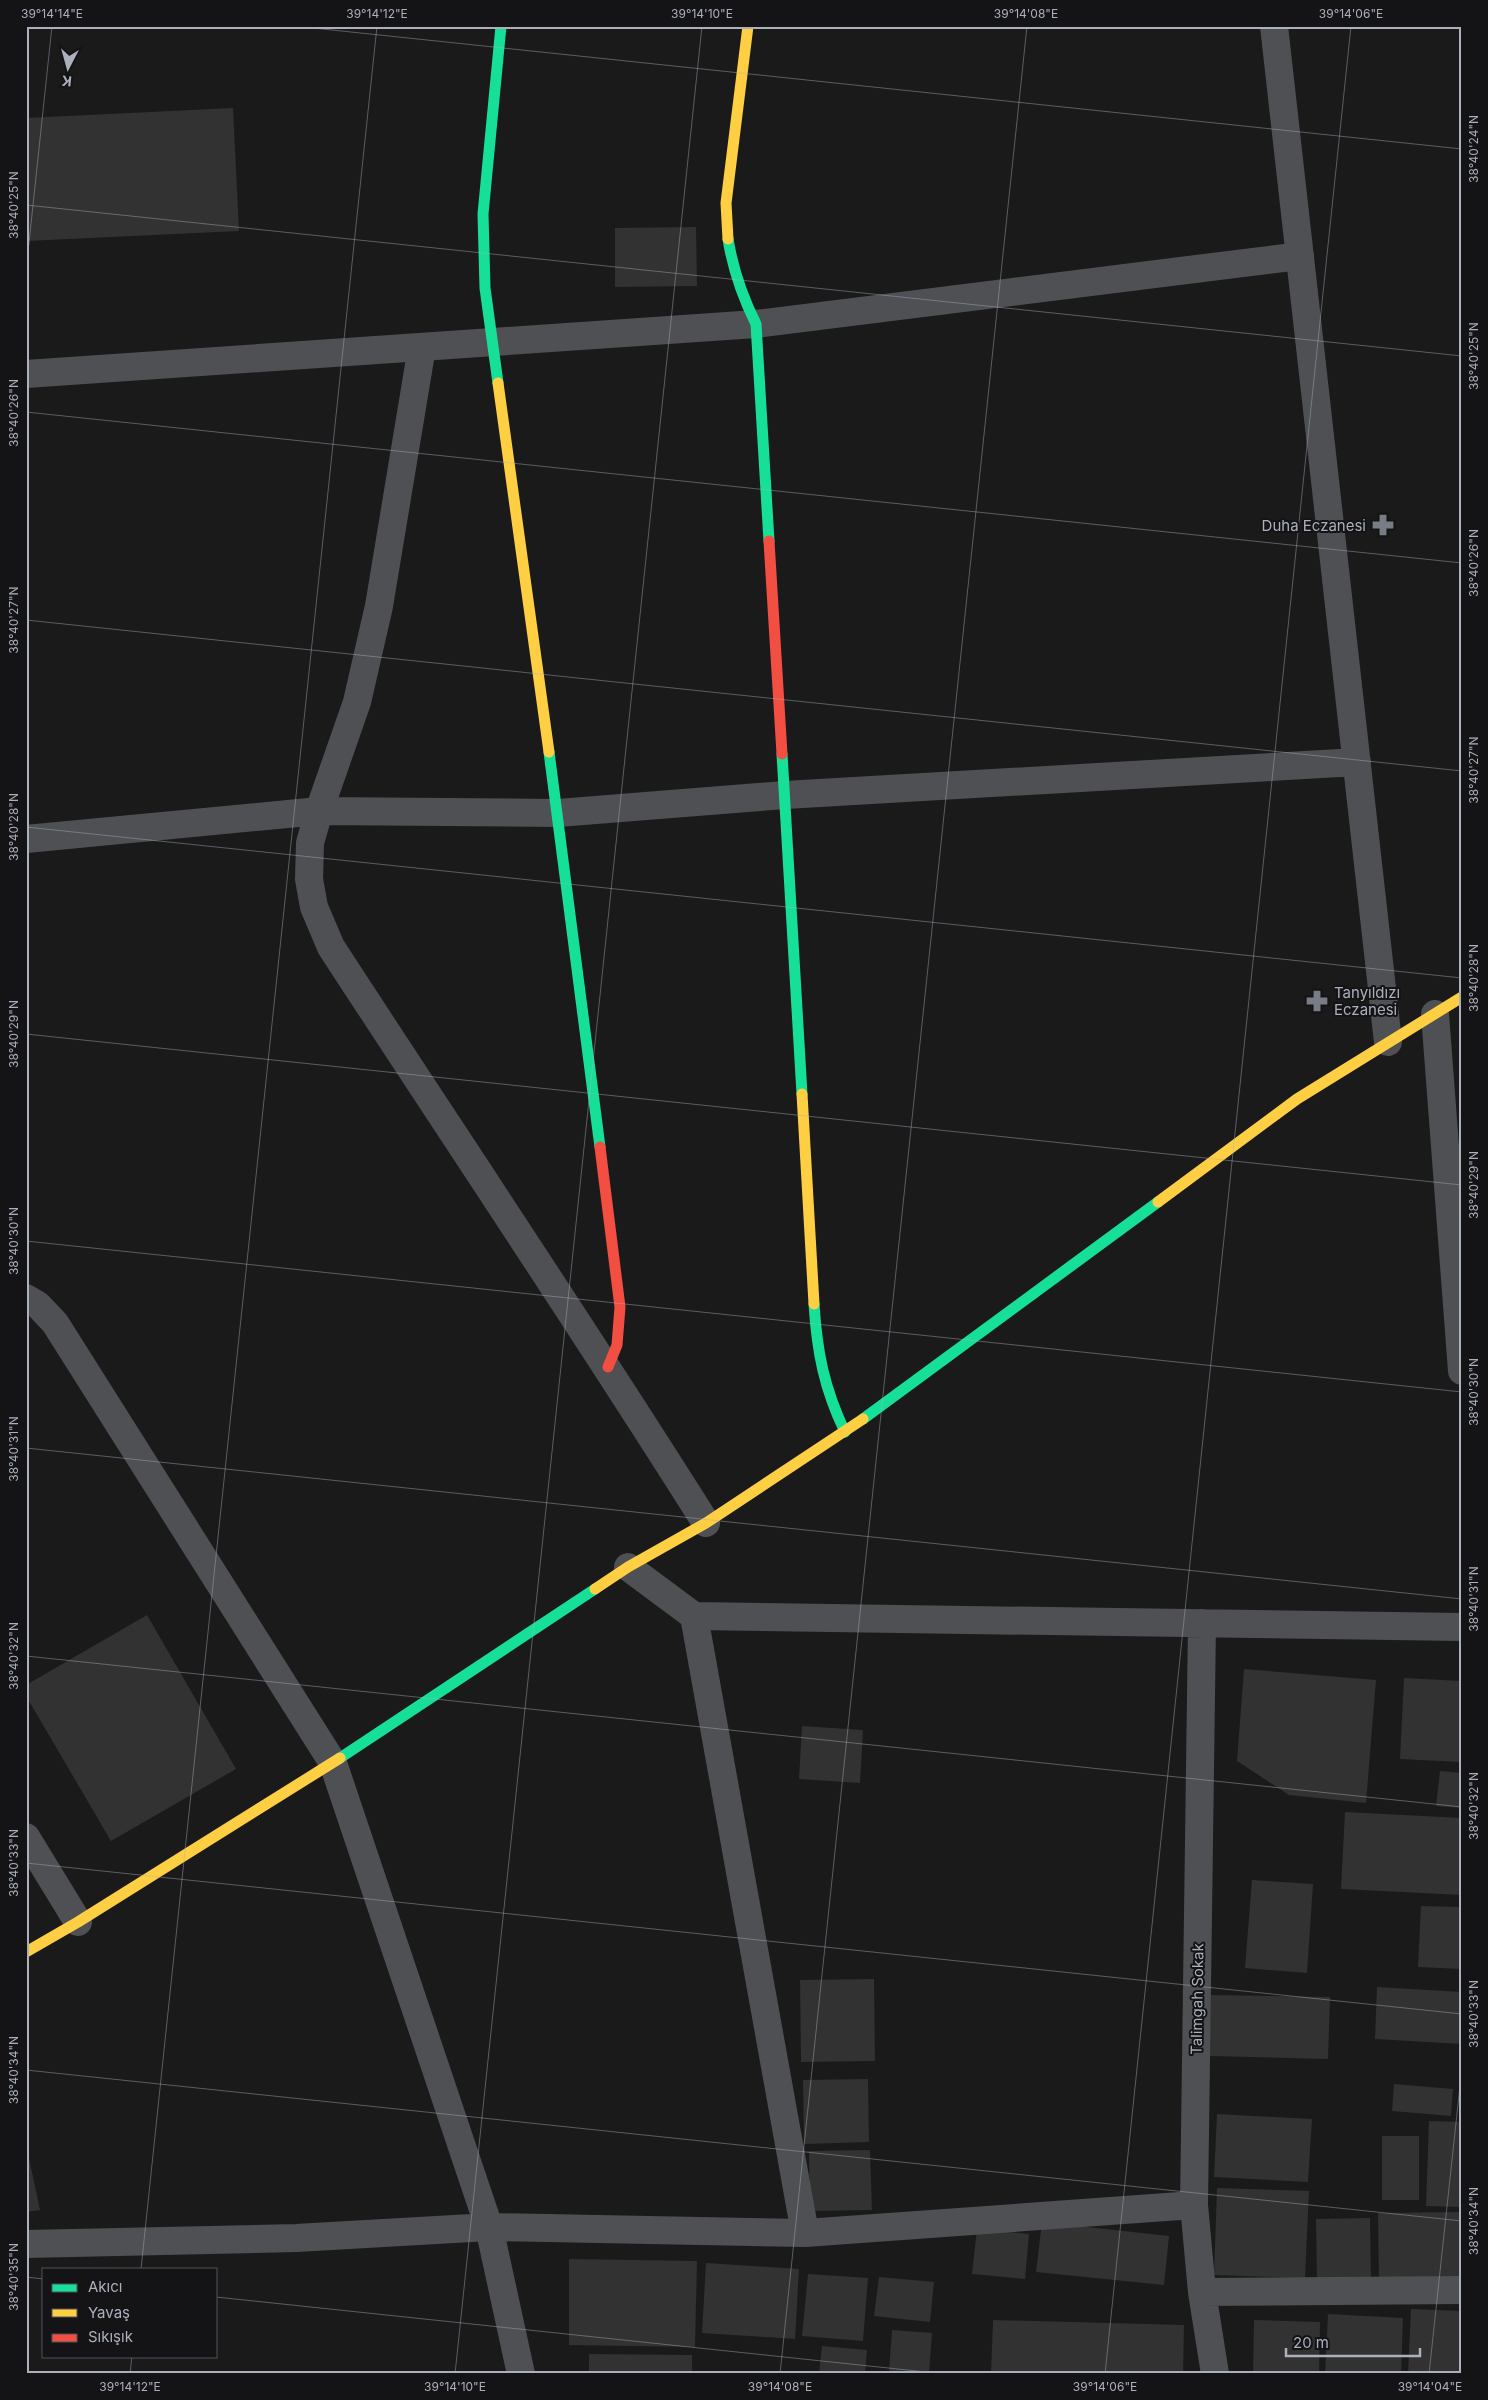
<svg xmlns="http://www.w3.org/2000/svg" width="1488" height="2400" font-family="Inter,sans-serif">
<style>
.building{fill:#323233}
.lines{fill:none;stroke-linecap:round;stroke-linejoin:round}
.street{stroke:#4e5054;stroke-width:28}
.fast{stroke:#16e098;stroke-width:11}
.slow{stroke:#ffcf43;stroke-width:11}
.jam{stroke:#f24e42;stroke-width:11}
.ticks{fill:none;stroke:#abb0bc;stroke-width:1;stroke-opacity:0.45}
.labels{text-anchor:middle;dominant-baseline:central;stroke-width:4;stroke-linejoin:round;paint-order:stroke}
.poi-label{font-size:15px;fill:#abb0bc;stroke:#141417;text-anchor:end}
.street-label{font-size:15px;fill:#abb0bc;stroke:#141417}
.neatline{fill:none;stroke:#abb0bc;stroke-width:2}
.ticks-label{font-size:12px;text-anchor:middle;fill:#abb0bc}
</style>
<rect width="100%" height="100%" fill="#1a1a1b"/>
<path class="building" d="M233 108 239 231 26 241V118Z
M696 227 697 286 615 287V228Z
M147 1615 236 1769 111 1841 26 1696V1685Z
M1244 1669 1376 1680 1366 1803 1289 1795 1237 1761Z
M1404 1678 1462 1681V1762L1400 1759Z
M802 1726 863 1730 860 1783 799 1779Z
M1440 1771 1462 1773V1808L1436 1806Z
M1345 1812 1462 1818V1895L1341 1889Z
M1252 1880 1313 1884 1307 1973 1245 1968Z
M1421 1906 1462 1907V1969L1418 1967Z
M874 1979 875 2061 801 2062 800 1980Z
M1377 1987 1462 1992V2044L1375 2039Z
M1211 1995 1330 1997 1328 2059 1209 2056Z
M868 2079 869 2142 804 2144 803 2080Z
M1394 2084 1453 2089 1451 2116 1392 2111Z
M1217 2114 1312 2119 1308 2182 1214 2177Z
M1429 2121 1462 2122V2207L1426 2206Z
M1382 2136H1419V2200H1382Z
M26 2144 40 2210 26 2212Z
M870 2150 872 2210 810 2211 809 2151Z
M1217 2188 1309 2191 1305 2278 1214 2275Z
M1462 2212V2279L1379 2280 1378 2213Z
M1370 2218 1371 2281 1317 2282 1316 2219Z
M1042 2222 1169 2236 1164 2285 1036 2272Z
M977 2229 1029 2234 1025 2279 972 2274Z
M569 2259 697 2261 695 2347 569 2345Z
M706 2263 799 2269 795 2339 702 2333Z
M808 2274 868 2278 863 2341 802 2336Z
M879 2277 934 2282 930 2322 874 2316Z
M1411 2309 1462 2311V2374H1408Z
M1328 2314 1403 2318 1401 2374H1325Z
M993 2320 1184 2325 1183 2374H991Z
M1254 2320 1320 2322 1319 2374H1253Z
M892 2330 932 2333 929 2374 889 2372Z
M822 2346 867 2350 865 2374H819Z
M589 2354 692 2355V2374H589Z"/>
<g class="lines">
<path class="street" d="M1274 26 1388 1042
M422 347 379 606 357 702 319 811 310 843 309 879 314 907 331 947C456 1139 584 1329 706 1523
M26 374 756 324 1300 256
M26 839 319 811 558 813 785 795 1357 762
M1435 1014 1462 1371
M26 1298 38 1305 55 1323 333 1763 489 2227 521 2374
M628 1567 694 1616 1462 1627
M694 1616 805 2233
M1202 1623 1194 2205 1202 2292 1215 2374
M26 1837 78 1922
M26 2244 296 2238 489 2227 805 2233 1194 2205
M1202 2292 1462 2290"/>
<path class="fast" d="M728 239C733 270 742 296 756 324L769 541
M498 383 485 288 483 214 501 26
M549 752 600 1147
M782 754 802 1094
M814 1304C817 1352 824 1388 845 1432
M863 1419 1158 1202
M340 1758 595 1589"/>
<path class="slow" d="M728 239 726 203 748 26
M498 383 549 752
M802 1094 814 1304
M1158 1202 1297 1099 1462 997
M595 1589 628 1567 706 1523 863 1419
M26 1952 78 1922 340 1758"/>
<path class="jam" d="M769 541 782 754
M600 1147 620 1307 617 1345 608 1367"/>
</g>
<path class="ticks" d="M294 26 1462 149M26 205 1462 356M26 271 52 26M26 412 1462 563M26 620 1462 771M26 827 1462 978M26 1034 1462 1185M26 1241 1462 1392M26 1448 1462 1599M26 1656 1462 1807M26 1863 1462 2014M26 2070 1462 2221M141 2269 377 26M26 2277 44 2279M216 2297 945 2374M130 2374 132 2356M455 2374 702 26M780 2374 1027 26M1105 2374 1351 26M1429 2374 1462 2067"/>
<defs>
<g id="pharmacy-bare" transform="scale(1.725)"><path d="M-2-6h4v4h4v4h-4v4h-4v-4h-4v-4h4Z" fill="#787c84" stroke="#141417" stroke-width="2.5" paint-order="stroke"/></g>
</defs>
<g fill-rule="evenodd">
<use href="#pharmacy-bare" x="1383" y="525"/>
<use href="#pharmacy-bare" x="1317" y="1001"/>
</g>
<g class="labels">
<g class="poi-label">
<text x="1366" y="525">Duha Eczanesi</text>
<text x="1334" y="992" text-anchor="start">Tanyıldızı<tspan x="1334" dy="17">Eczanesi</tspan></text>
</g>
<g class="street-label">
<text transform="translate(1197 1999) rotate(-89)">Talimgah Sokak</text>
</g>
</g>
<rect width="1488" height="2400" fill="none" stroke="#141417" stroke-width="55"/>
<rect x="42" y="2268" width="175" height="90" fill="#141417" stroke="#505259"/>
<rect x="52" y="2284" width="25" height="8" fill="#16e098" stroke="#505259"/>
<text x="88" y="2292" font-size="15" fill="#abb0bc">Akıcı</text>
<rect x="52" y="2309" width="25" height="8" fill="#ffcf43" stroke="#505259"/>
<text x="88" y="2318" font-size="15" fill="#abb0bc">Yavaş</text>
<rect x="52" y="2334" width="25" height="8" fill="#f24e42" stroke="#505259"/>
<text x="88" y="2342" font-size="15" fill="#abb0bc">Sıkışık</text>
<g transform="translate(68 68) rotate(186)" stroke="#141417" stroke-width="4" paint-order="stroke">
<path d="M0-4L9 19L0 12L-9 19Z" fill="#abb0bc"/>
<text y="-8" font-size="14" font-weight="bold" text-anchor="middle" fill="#abb0bc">K</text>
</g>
<path d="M1286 2348v8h134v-8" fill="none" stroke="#abb0bc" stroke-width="2.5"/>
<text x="1293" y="2348" font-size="15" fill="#abb0bc" stroke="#141417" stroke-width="4" paint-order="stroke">20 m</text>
<rect x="28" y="28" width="1432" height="2344" class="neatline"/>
<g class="ticks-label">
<text x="52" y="18">39°14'14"E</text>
<text x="377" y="18">39°14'12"E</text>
<text x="702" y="18">39°14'10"E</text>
<text x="1026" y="18">39°14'08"E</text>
<text x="1351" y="18">39°14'06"E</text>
<text transform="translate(1474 149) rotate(-90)" y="4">38°40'24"N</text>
<text transform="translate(14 205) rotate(-90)" y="4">38°40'25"N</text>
<text transform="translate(1474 356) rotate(-90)" y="4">38°40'25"N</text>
<text transform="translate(14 413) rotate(-90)" y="4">38°40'26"N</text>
<text transform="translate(1474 563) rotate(-90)" y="4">38°40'26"N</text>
<text transform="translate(14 620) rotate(-90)" y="4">38°40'27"N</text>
<text transform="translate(1474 770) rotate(-90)" y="4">38°40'27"N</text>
<text transform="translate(14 827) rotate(-90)" y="4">38°40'28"N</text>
<text transform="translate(1474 978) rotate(-90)" y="4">38°40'28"N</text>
<text transform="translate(14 1034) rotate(-90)" y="4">38°40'29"N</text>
<text transform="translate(1474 1185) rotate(-90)" y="4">38°40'29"N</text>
<text transform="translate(14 1241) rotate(-90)" y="4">38°40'30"N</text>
<text transform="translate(1474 1392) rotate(-90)" y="4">38°40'30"N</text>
<text transform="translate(14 1449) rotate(-90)" y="4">38°40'31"N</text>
<text transform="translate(1474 1599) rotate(-90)" y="4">38°40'31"N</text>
<text transform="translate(14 1656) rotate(-90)" y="4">38°40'32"N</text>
<text transform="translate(1474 1806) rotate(-90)" y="4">38°40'32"N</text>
<text transform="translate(14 1863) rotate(-90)" y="4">38°40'33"N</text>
<text transform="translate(1474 2014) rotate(-90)" y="4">38°40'33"N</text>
<text transform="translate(14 2070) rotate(-90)" y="4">38°40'34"N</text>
<text transform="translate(1474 2221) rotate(-90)" y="4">38°40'34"N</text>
<text transform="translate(14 2277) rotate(-90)" y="4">38°40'35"N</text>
<text x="130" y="2391">39°14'12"E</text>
<text x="455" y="2391">39°14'10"E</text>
<text x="780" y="2391">39°14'08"E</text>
<text x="1105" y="2391">39°14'06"E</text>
<text x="1430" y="2391">39°14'04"E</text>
</g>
</svg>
